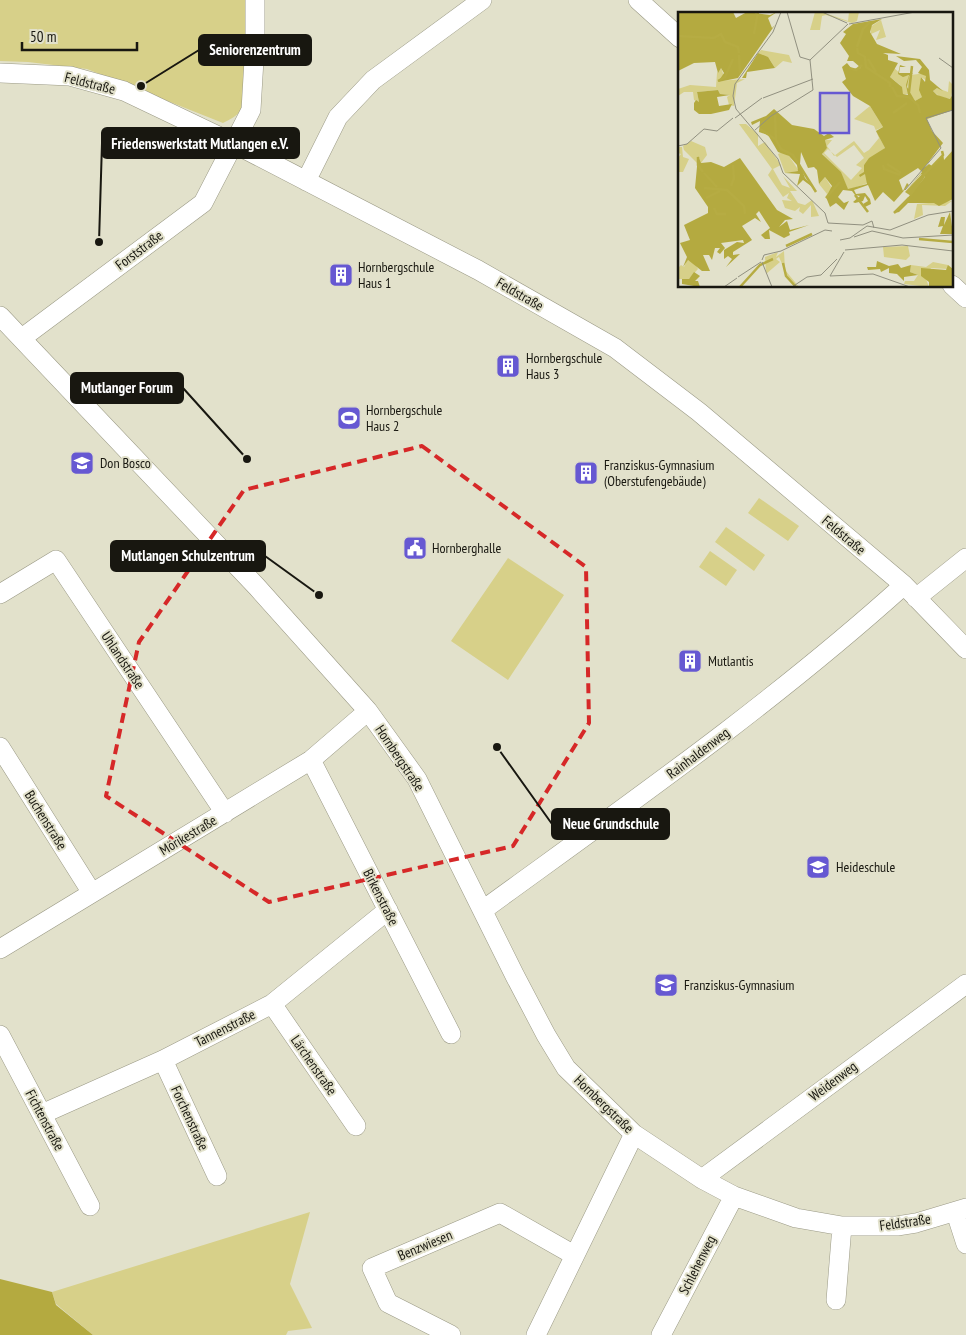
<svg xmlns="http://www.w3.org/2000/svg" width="966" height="1335" font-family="'PT Sans Narrow',sans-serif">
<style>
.green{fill:#d7d089}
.forest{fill:#b4aa40}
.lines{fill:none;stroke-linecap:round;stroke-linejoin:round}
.minor-casing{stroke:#9a9985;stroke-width:20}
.minor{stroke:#fff;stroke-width:19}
.marked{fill:none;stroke:#d62828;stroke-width:4;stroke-dasharray:10 6;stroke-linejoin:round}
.labels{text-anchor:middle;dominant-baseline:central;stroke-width:4;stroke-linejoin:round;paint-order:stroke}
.street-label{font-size:14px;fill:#181710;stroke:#e2e1cb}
.poi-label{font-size:14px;fill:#181710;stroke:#e2e1cb;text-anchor:start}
.inset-river{fill:none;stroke:#b6ac43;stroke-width:2.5}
.inset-road{fill:none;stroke:#919080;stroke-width:1}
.view{fill:#6658d2;fill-opacity:0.15;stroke:#6658d2;stroke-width:2.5}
.inset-edge{fill:none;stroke:#181710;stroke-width:2.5}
.leader{fill:none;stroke:#181710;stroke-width:2}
.callout-dot{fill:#181710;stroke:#e2e1cb;stroke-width:2}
.callout{fill:#181710;stroke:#181710;stroke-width:2}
.callout-label{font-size:15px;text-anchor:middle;font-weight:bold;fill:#fff}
</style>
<rect width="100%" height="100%" fill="#e2e1cb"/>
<path class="green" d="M0 0H247C246 22 249 93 241 109 238 116 229 120 223 123L87 69 28 62 0 61Z
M759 498 799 526 788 541 748 513Z
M726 527 765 555 754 571 715 542Z
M710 551 737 570 726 586 699 567Z
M508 558 564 595 508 680 451 641Z
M310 1212 290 1284 312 1328 288 1331 286 1335H93L56 1304 52 1292Z"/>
<path class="forest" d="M0 1279 52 1292 56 1305 93 1335H0Z"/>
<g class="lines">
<g class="minor-casing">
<path id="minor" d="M638 0 680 38
M0 73 70 76 124 91 235 144 478 270 615 348 699 412 904 585 966 649
M306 181 338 117 373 80 482 0
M952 285 966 298
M0 316 257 587 368 711 417 779 515 976 546 1035 566 1068 634 1134 702 1179 734 1196 796 1218 842 1226H897L916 1223 966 1208
M22 338 203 203 251 110 255 43V0
M0 594 56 560 225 813
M916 598 966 558
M0 747 92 893
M311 760 451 1034
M483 910C626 806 772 704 904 585
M0 949 311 760 368 711
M272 1004 356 1126
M0 1035 90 1206
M163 1060 217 1176
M42 1114 163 1060 272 1004 388 910
M702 1179 966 984
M956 1213 966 1244
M836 1300 842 1226
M451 1335 388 1303 372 1268 500 1213 574 1255
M536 1335 634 1134
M661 1335 734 1196"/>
</g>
<use href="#minor" class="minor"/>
</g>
<path class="marked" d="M422 446 586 567 589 723 513 846 269 902 106 796 139 642 244 490Z"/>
<defs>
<g id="building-square" transform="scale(1.25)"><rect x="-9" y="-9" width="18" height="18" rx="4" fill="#6658d2" stroke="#e2e1cb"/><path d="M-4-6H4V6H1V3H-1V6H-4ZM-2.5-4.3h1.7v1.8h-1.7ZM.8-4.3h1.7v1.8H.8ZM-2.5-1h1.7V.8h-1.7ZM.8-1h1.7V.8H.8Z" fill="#fff"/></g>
<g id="stadium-square" transform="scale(1.25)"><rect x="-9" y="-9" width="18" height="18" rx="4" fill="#6658d2" stroke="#e2e1cb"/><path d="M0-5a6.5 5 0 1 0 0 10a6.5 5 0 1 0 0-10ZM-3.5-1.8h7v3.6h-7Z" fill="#fff"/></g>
<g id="school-square" transform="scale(1.25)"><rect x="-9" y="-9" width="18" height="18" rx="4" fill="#6658d2" stroke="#e2e1cb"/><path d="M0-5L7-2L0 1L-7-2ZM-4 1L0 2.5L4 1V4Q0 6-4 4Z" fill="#fff"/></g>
<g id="civic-square" transform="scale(1.25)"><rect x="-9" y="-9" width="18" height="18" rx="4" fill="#6658d2" stroke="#e2e1cb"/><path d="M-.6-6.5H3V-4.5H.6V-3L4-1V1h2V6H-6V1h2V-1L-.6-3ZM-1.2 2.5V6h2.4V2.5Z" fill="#fff"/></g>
</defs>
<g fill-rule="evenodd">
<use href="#building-square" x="341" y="275"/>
<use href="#building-square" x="508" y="366"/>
<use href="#stadium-square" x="349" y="418"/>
<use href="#school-square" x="82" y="463"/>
<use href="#building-square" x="586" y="473"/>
<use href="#civic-square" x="415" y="548"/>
<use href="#building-square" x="690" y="661"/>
<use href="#school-square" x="818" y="867"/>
<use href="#school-square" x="666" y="985"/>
</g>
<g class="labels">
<g class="street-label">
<text transform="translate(90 83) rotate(14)">Feldstraße</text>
<text transform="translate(139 250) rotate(-37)">Forststraße</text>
<text transform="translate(520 294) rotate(30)">Feldstraße</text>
<text transform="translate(844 535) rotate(40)">Feldstraße</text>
<text transform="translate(123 660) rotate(56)">Uhlandstraße</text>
<text transform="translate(698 753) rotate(-37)">Rainhaldenweg</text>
<text transform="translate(400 758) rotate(56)">Hornbergstraße</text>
<text transform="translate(46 820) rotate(58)">Buchenstraße</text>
<text transform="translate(188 835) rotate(-31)">Mörikestraße</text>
<text transform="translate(381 897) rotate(63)">Birkenstraße</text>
<text transform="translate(225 1028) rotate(-27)">Tannenstraße</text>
<text transform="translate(314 1065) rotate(55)">Lärchenstraße</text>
<text transform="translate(833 1081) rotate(-37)">Weidenweg</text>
<text transform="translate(604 1104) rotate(44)">Hornbergstraße</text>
<text transform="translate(190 1118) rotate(65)">Forchenstraße</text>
<text transform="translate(45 1120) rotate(62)">Fichtenstraße</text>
<text transform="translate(905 1222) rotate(-8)">Feldstraße</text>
<text transform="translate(425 1245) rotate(-23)">Benzwiesen</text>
<text transform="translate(697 1265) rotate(-63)">Schlehenweg</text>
</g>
<g class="poi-label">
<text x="358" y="267">Hornbergschule<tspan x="358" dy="16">Haus 1</tspan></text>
<text x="526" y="358">Hornbergschule<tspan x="526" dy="16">Haus 3</tspan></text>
<text x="366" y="410">Hornbergschule<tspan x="366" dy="16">Haus 2</tspan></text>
<text x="100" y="463">Don Bosco</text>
<text x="604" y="465">Franziskus-Gymnasium<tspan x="604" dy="16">(Oberstufengebäude)</tspan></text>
<text x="432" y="548">Hornberghalle</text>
<text x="708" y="661">Mutlantis</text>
<text x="836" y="867">Heideschule</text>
<text x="684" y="985">Franziskus-Gymnasium</text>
</g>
</g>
<g transform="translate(678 12)">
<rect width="275" height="275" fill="#e2e1cb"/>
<path d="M137 0H144L170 9 171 0H181L179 9 174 11 148 3 144 4 142 18H132ZM203 8 208 25 198 28 202 18 193 22 192 15ZM83 38 111 43 114 51 105 49 97 56 92 48 80 41ZM43 55 46 65 39 69 67 67 59 71 56 94 51 93 49 85 52 83 42 82 40 78 19 80 21 90 16 88 15 80H6L0 84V77L12 73 38 75 39 61ZM215 55 225 64 248 61 249 69 243 65 244 85 237 89 233 87 229 68 230 82H225L222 73 212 65ZM271 69 275 73 273 87 262 85 255 79 259 76 270 80ZM192 94 205 115 198 118 207 136 186 153 190 171 170 178 163 161 144 141 149 136 147 128H154L149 134 156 144 176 129 186 141 191 138 201 126 196 114 176 107ZM176 133 186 146 178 153 184 156 173 168 146 141 150 137 159 145ZM61 112H68L80 122V134L87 130 103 153 95 157 104 173 112 176 105 164 119 179H112L120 191 127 193 134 188 141 204 133 205V193L125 202 121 199 122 195 117 199 107 196 104 188 114 189 109 186 111 181 105 185 90 163 94 157ZM13 129 27 135 29 143 23 151H28L26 158 6 138 5 134ZM0 135H4L5 145 11 147 5 160H0V146L3 142 0 141ZM104 140 111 144 121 159 107 161 100 142ZM147 165 154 176 147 186 149 182 141 172ZM274 189 267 194 244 193 245 203 236 207 239 192ZM230 234 232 244 228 248 206 245 205 235ZM106 239 107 258 121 275 111 268 101 245 98 247 102 250 88 262 87 245 100 240 98 245ZM9 248 15 249 20 257 11 267H0V256L3 253 6 255ZM255 250 270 253V257L253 256 248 267 251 275 226 272 227 269H236L240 263 232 260 233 253 248 255Z" fill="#d7d089" fill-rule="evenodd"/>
<path d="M0 0H55L58 6 69 0 92 3 99 0 90 6 94 16 97 13 60 66 40 70 46 61 43 56 40 61 37 50 16 51 0 59ZM204 7 194 13 192 20 199 32 223 42 205 41 210 43V48L220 51 212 65 224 75 225 82 230 83 228 73 231 63 225 65 220 62 222 53 228 55H222L221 61H235L231 64 229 75 237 89 244 85 241 78 243 65 247 70 248 64 240 61 244 55 238 48 226 49 218 44 242 47 251 58 252 68 265 79 259 76 255 79 259 83 272 87 275 82V98L249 107 254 119 265 131 246 156 251 152 254 154 264 144 265 139 266 148 275 138V187L261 194 256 191H230L221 200 217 201 247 165 243 162 227 180 244 160 240 156 221 168 225 179 229 171 231 173 216 190 205 180 197 189 190 173 176 178 178 182 187 181 192 187 193 192 187 195 185 192 190 189 187 184 185 189 177 191 175 190 182 184 177 183 174 179 165 178 160 185 166 191 171 189 166 198 158 191 152 195 148 185 154 174 147 165 141 172 139 158 136 155 130 156 123 140 122 152 127 166 137 177 125 168 119 174 122 162 107 161 120 159 119 153 111 144 100 140 90 123 81 120 82 109 74 113 73 110 88 104 96 97 114 113 136 117 146 124 151 121 156 125 147 128 149 136 144 142 163 160 170 177 189 172 187 162 182 165 181 163 186 160V153L191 146 207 136 198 119 205 115 192 94 175 84 164 70 168 67 164 55 169 51 174 57 183 56 175 49H169L171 44 162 31 168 22 165 20 175 12ZM80 41 90 45 97 56 69 60 68 66H64ZM40 78 42 82 52 83 39 85 41 94 54 92 51 98 33 102H21L16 98V91L18 88 21 90 19 80ZM20 144 23 151 33 150 46 155 62 146 99 198 115 207 107 208 101 215 109 209 112 218 131 213 111 220 112 223 106 226 91 218 92 227H87L83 223 92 216 81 199 78 202 83 210 77 206 64 214 74 228 55 240V243L62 242 48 255 54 247 50 244 46 247V238L59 230 66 231 65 228 43 231 47 236 42 242 39 240 42 236H37L34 248 31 243H25L32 259H24L10 248 5 255 9 245 2 231 12 228 6 213 30 201V195L17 176ZM272 200 275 222H262L265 214 260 215 263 205H267L266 213ZM199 249 211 254 220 252 223 256 233 253 232 260 240 263 226 265V269L219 262 211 261V256L203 260 202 257 190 258 189 255H198ZM270 253 275 257V274L251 275V270L243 264V256L268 258ZM16 260 22 264 17 269H20L22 275 4 272V267H11Z" fill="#b4aa40"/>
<path d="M244 162 247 165 233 184 227 180Z" fill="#b6ac43"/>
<path class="inset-river" d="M76 22 80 0M0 24 36 26 43 22 47 30 60 35 61 41M179 35 185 17 192 10M179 36 180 41 187 45 188 55 212 71V75M61 43 62 61M190 47 198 60M171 56 178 58 184 53M40 69 47 65 55 47M214 75 219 84 231 85 240 93 242 101M231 80 234 54M215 101 229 91M97 103 98 128M82 117 97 127M98 128 103 137 115 143 138 180M20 145V153L25 160M209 152 223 161M205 153 206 157 222 163M26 161 39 175M244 165 265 143 264 139M53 174 56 166 55 153M26 176 49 178 66 194 67 202M177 183 190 200M28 186 42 179M148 186 162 170M36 196 39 202H48M216 201 231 186M241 227 275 230M108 234 134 222M105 251 108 264 118 275M62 275 82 253 95 247"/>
<path class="inset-road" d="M103 0 95 20 57 72 55 84 58 97 100 147 105 161 147 201 150 211 185 213 194 209 196 216M109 0 122 45 132 48M144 0 169 11M171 12 237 0M261 46 275 56M132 48 170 12M85 86 135 67M57 106 84 86M77 118 93 104 135 78 132 48M0 134 9 132 26 117 39 119 55 106M227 178 263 136 248 106 275 98M212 223 225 226 275 223M176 225 194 219 212 223M162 228 172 226 189 214 212 218 250 203 275 199M167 238 224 233 275 239M166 240 152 264 195 262 232 275M84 248 86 243 103 239 147 218 154 219M84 250 94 275M143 263 159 247M60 265 83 250M46 275 59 266M114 275 129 265 143 263"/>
<path class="view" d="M142 81H171V121H142Z"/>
<rect width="275" height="275" class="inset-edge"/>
</g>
<path class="leader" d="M141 86L199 50M99 242L102 143M247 459L183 388M319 595L265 556M497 747L552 824"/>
<g class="callout-dot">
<circle cx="141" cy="86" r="5"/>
<circle cx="99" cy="242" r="5"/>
<circle cx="247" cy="459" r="5"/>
<circle cx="319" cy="595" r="5"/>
<circle cx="497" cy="747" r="5"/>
</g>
<g class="callout">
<rect x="199" y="35" width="112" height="30" rx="5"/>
<rect x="102" y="128" width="197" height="30" rx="5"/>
<rect x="71" y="373" width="112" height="30" rx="5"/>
<rect x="111" y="541" width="154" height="30" rx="5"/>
<rect x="552" y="809" width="117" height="30" rx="5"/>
</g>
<g class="callout-label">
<text x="255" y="55">Seniorenzentrum</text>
<text x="200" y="149">Friedenswerkstatt Mutlangen e.V.</text>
<text x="127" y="393">Mutlanger Forum</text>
<text x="188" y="561">Mutlangen Schulzentrum</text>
<text x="611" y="829">Neue Grundschule</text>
</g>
<path d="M22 42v8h115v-8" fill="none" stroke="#181710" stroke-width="2.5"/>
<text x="30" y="42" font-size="15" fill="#181710" stroke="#e2e1cb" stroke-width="4" paint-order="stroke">50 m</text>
</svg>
